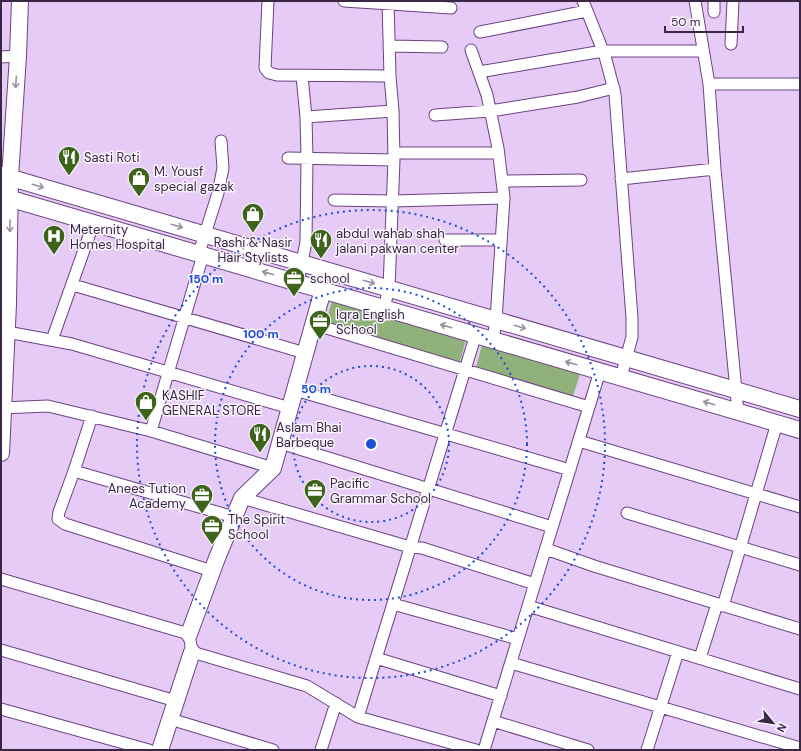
<svg xmlns="http://www.w3.org/2000/svg" width="801" height="751" font-family="'DM Sans',sans-serif">
<style>
.green{fill:#91b17b}
.lines{fill:none;stroke-linecap:round;stroke-linejoin:round}
.street-casing{stroke:#6c4282;stroke-width:13}
.secondary-casing{stroke:#6c4282;stroke-width:18}
.street{stroke:#fff;stroke-width:11}
.secondary{stroke:#fff;stroke-width:16}
.oneway{stroke:#9c93a2}
.ring{fill:none;stroke:#1d4ed8;stroke-width:2;stroke-dasharray:2 4}
.labels{text-anchor:middle;dominant-baseline:central;stroke-width:3;stroke-linejoin:round;paint-order:stroke}
.poi-label{font-size:13px;fill:#3a2744;stroke:#fbf6fe;text-anchor:start}
.centre{fill:#1d4ed8;stroke:#fbf6fe;stroke-width:2}
.ring-label{font-size:12px;text-anchor:middle;font-weight:bold;fill:#1d4ed8;stroke:#fbf6fe;stroke-width:3;stroke-linejoin:round;paint-order:stroke}
</style>
<rect width="100%" height="100%" fill="#e6cbf7"/>
<path class="green" d="M332 300 466 339 460 362 326 323Z
M482 345 580 374 573 396 476 367Z"/>
<g class="lines">
<g class="street-casing">
<path id="street" d="M268 1 265 68 269 73 277 75 390 76
M344 1 451 8
M583 1 605 56 615 94 632 318V337L621 377
M695 1 709 84 715 169 738 412
M714 12V1
M480 32 587 11
M731 44 733 1
M389 46 442 47
M471 50 487 95 498 148 504 198 496 320 493 340
M1 57 18 56
M479 72 603 51H703
M709 84H800
M435 115 490 111 578 97 614 88
M306 117 393 111
M394 153H498
M288 158 394 160
M621 179 715 169
M502 181 581 180
M334 200 392 201 504 198
M445 240H501
M199 253 218 193 223 168 221 141
M298 282 306 242 307 158 306 117 302 76
M73 285 305 353
M384 308 389 288 394 160 393 111 390 76 388 1
M313 324 589 407
M7 332 72 344 290 408
M52 340 94 222
M295 390 570 470
M1 408 48 406 151 431 273 468
M92 416 74 471 59 512 58 519 65 524 212 571
M151 431 203 255
M579 441 800 507
M280 443 552 527
M74 471 234 517
M242 498 410 547 422 548 535 584
M627 513 800 565
M546 549 594 566 800 629
M1 579 189 634 192 652 307 686 358 717 476 750
M393 604 518 639
M528 606 800 689
M723 606 777 423
M1 650 176 701
M376 658 501 696
M700 658 717 604
M511 663 800 748
M1 709 149 750
M358 717 476 334
M170 719 273 750
M493 721 588 750
M321 750 336 703
M484 750 600 371
M647 750 678 652"/>
</g>
<g class="secondary-casing">
<path id="secondary" d="M1 175 800 409
M1 196 800 430
M1 453 8 304 10 177 18 56 20 1
M189 634 217 558 242 498 273 468 323 290
M160 750 192 652"/>
</g>
<use href="#street" class="street"/>
<use href="#secondary" class="secondary"/>
</g>
<defs><path id="oneway-shaft" d="M-6 0H5M1.5-3L5.5 0L1.5 3" fill="none" stroke-width="1.6" stroke-linecap="round" stroke-linejoin="round"/></defs>
<g class="oneway">
<use href="#oneway-shaft" transform="translate(16 82) rotate(94)"/>
<use href="#oneway-shaft" transform="translate(38 186) rotate(16)"/>
<use href="#oneway-shaft" transform="translate(10 226) rotate(91)"/>
<use href="#oneway-shaft" transform="translate(177 226) rotate(16)"/>
<use href="#oneway-shaft" transform="translate(268 273) rotate(-164)"/>
<use href="#oneway-shaft" transform="translate(369 282) rotate(16)"/>
<use href="#oneway-shaft" transform="translate(446 326) rotate(-164)"/>
<use href="#oneway-shaft" transform="translate(520 327) rotate(16)"/>
<use href="#oneway-shaft" transform="translate(571 363) rotate(-164)"/>
<use href="#oneway-shaft" transform="translate(709 403) rotate(-164)"/>
</g>
<g class="ring">
<circle cx="371" cy="444" r="78"/>
<circle cx="371" cy="444" r="156"/>
<circle cx="371" cy="444" r="234"/>
</g>
<defs>
<g id="restaurant-pin" transform="scale(1.15)"><path d="M0 17L-7.5 6A9.5 9.5 0 1 1 7.5 6Z" fill="#3e631b" stroke="#fbf6fe"/><path d="M-5-6h1v4h1v-4h1v4h1v-4h1v5L-1.5 .5V6h-2V.5L-5-1ZM5-6V6H3V1.5H1.5Q1.5-4 5-6Z" fill="#fff"/></g>
<g id="shop-pin" transform="scale(1.15)"><path d="M0 17L-7.5 6A9.5 9.5 0 1 1 7.5 6Z" fill="#3e631b" stroke="#fbf6fe"/><path d="M-5-2.5h2.3a2.7 3.5 0 0 1 5.4 0H5L5.5 6h-11ZM-1.5-2.5h3a1.5 2.3 0 0 0-3 0Z" fill="#fff"/></g>
<g id="hospital-pin" transform="scale(1.15)"><path d="M0 17L-7.5 6A9.5 9.5 0 1 1 7.5 6Z" fill="#3e631b" stroke="#fbf6fe"/><path d="M-5-5h3v3.5h4V-5h3V5h-3V1.5h-4V5h-3Z" fill="#fff"/></g>
<g id="office-pin" transform="scale(1.15)"><path d="M0 17L-7.5 6A9.5 9.5 0 1 1 7.5 6Z" fill="#3e631b" stroke="#fbf6fe"/><path d="M-6-3h4V-5.5h4V-3h4V5H-6ZM-1-4.5V-3h2v-1.5ZM-6 0V1H6V0Z" fill="#fff"/></g>
</defs>
<g fill-rule="evenodd">
<use href="#restaurant-pin" x="69" y="157"/>
<use href="#shop-pin" x="139" y="178"/>
<use href="#shop-pin" x="253" y="214"/>
<use href="#hospital-pin" x="54" y="236"/>
<use href="#restaurant-pin" x="321" y="240"/>
<use href="#office-pin" x="294" y="278"/>
<use href="#office-pin" x="320" y="321"/>
<use href="#shop-pin" x="146" y="402"/>
<use href="#restaurant-pin" x="260" y="434"/>
<use href="#office-pin" x="315" y="490"/>
<use href="#office-pin" x="202" y="495"/>
<use href="#office-pin" x="212" y="526"/>
</g>
<g class="labels">
<g class="poi-label">
<text x="84" y="157">Sasti Roti</text>
<text x="154" y="171">M. Yousf<tspan x="154" dy="15">special gazak</tspan></text>
<text x="70" y="229">Meternity<tspan x="70" dy="15">Homes Hospital</tspan></text>
<text x="336" y="233">abdul wahab shah<tspan x="336" dy="15">jalani pakwan center</tspan></text>
<text x="253" y="242" text-anchor="middle">Rashi &amp; Nasir<tspan x="253" dy="15">Hair Stylists</tspan></text>
<text x="310" y="278">school</text>
<text x="336" y="314">Iqra English<tspan x="336" dy="15">School</tspan></text>
<text x="162" y="395">KASHIF<tspan x="162" dy="15">GENERAL STORE</tspan></text>
<text x="276" y="427">Aslam Bhai<tspan x="276" dy="15">Barbeque</tspan></text>
<text x="330" y="483">Pacific<tspan x="330" dy="15">Grammar School</tspan></text>
<text x="186" y="488" text-anchor="end">Anees Tution<tspan x="186" dy="15">Academy</tspan></text>
<text x="228" y="519">The Spirit<tspan x="228" dy="15">School</tspan></text>
</g>
</g>
<circle cx="371" cy="444" r="6" class="centre"/>
<g class="ring-label">
<text x="206" y="283">150 m</text>
<text x="261" y="338">100 m</text>
<text x="316" y="393">50 m</text>
</g>
<rect width="801" height="751" fill="none" stroke="#3a2744" stroke-width="4"/>
<g transform="translate(773 723) rotate(119)" stroke="#fbf6fe" stroke-width="3" paint-order="stroke">
<path d="M0-3L7 15L0 10L-7 15Z" fill="#3a2744"/>
<text y="-6" font-size="11" font-weight="bold" text-anchor="middle" fill="#3a2744">N</text>
</g>
<path d="M665 26v6h78v-6" fill="none" stroke="#3a2744" stroke-width="2"/>
<text x="671" y="26" font-size="12" fill="#3a2744" stroke="#fbf6fe" stroke-width="3" paint-order="stroke">50 m</text>
</svg>
